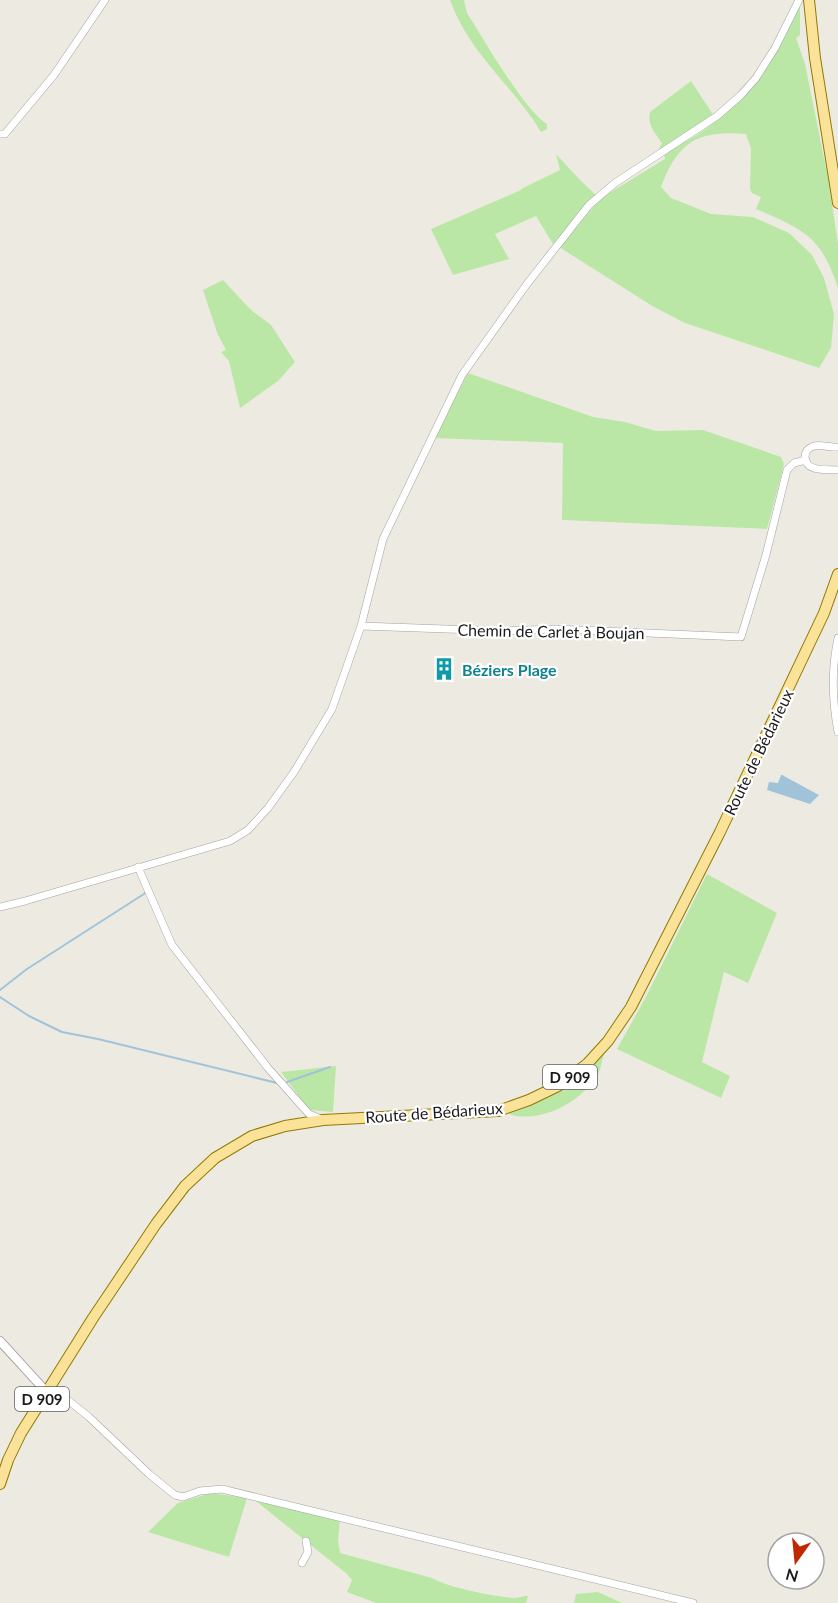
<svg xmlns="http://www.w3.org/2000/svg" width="838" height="1603" font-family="Lato,sans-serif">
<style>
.grass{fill:#bae7a6}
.water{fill:#a1c3da}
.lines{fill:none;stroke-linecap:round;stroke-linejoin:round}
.stream{stroke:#a1c3da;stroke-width:2}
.minor-casing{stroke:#a2a2a2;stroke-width:8}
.tertiary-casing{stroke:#a2a2a2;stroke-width:10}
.primary-casing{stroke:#8f7b03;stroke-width:12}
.minor{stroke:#fff;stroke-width:7}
.tertiary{stroke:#fff;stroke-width:8}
.primary{stroke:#fae299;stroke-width:10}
.labels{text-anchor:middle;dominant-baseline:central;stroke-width:4.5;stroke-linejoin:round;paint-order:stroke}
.shield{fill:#fff;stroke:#5f5f5f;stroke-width:1.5}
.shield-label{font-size:15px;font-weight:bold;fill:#1b1b1b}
.street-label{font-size:16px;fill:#1b1b1b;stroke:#fff}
.culture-label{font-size:16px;font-weight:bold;fill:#0d838f;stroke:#fff;text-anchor:start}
</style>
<rect width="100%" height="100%" fill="#edebe1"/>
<path class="grass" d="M450 0H464L467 13C484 39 523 109 547 124V129L541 132C512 84 470 55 450 0Z
M797 7 800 8V35L796 38 805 64 828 178 838 244V288C821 236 804 230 756 209L761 197 752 193 750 189 751 149 746 134C699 130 678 141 661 187L671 198 711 214 753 217 789 233 812 255 824 278 834 314 831 348 819 368 685 323 654 307 559 247 601 198 665 159 664 154C679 145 697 136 711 125 755 91 777 58 797 7Z
M691 81 714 116 658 151 662 143C655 133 647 125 650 112Z
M556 154 581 181 596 195 553 244 536 216 495 234 509 259 453 275 431 229 521 190V189L560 170Z
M223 280 251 310 271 325 295 362 278 381 240 408 229 361 221 352 226 350 218 335 203 290Z
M468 373 593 417 625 422 656 431 703 430 781 457 784 464 767 529 562 520 563 443 434 438Z
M707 874 777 913 748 983 724 972 702 1062 730 1076 721 1098 617 1049 647 995Z
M604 1054C602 1060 601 1067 599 1072 584 1102 537 1126 506 1113 548 1099 571 1084 604 1054Z
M336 1066 333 1112 309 1110 281 1072Z
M211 1493 247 1498 229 1557 148 1532 178 1503Z
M252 1498 340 1520 338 1541 340 1553 432 1578C446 1587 496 1597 514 1598 518 1598 523 1596 528 1596L526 1603H376L347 1592 352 1580 347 1574Z
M598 1592 622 1603H574L576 1594Z"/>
<path class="water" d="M781 775H782L819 795 810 804 767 790 769 782 778 783Z"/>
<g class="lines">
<path class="stream" d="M0 990 27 969 147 892
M0 997 29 1016 62 1032 98 1039 277 1083
M287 1082 330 1067"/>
<g class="minor-casing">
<path id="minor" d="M0 134H5L9 129 54 75 105 0
M838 447C830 448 821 444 814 446 808 448 805 452 805 457 806 473 828 469 838 470
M361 626 503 631 555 629 741 637 766 555 787 470 794 463 806 460
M838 638C831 670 832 700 838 732
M138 867 172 945 268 1068 309 1114 321 1119
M0 907 25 901 230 841 248 830 268 808 294 772 332 709 361 626 383 539 462 375 527 284 589 205 615 183 717 116 741 95 756 78 775 48 799 0
M47 1390 59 1393 89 1417 149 1474 175 1495 183 1497 200 1491 222 1489 693 1603
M302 1563 308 1552 306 1541"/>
</g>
<g class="tertiary-casing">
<path id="tertiary" d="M0 1341 42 1387"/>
</g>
<g class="primary-casing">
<path id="primary" d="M809 0 815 58 838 203
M0 1484 8 1460 21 1433 93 1318 156 1224 185 1186 215 1158 252 1136 285 1126 323 1120 498 1111 529 1100 558 1086 587 1064 608 1041 631 1007 720 832 824 613 838 574"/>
</g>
<use href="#minor" class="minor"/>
<use href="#tertiary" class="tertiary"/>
<use href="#primary" class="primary"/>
</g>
<defs>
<g id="building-bare" transform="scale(1.8)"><path d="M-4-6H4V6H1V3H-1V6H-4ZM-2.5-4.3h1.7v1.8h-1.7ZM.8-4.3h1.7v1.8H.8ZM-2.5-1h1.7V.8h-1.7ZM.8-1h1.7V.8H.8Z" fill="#0f9aa8" stroke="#fff" stroke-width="2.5" paint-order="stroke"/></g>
</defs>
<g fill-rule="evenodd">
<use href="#building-bare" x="444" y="669"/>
</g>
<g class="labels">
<g class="shield">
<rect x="543" y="1065" width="54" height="24" rx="4.5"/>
<rect x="15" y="1387" width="54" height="24" rx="4.5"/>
</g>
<g class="shield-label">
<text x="570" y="1077">D 909</text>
<text x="42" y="1399">D 909</text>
</g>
<g class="street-label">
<text transform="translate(551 631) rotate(1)">Chemin de Carlet à Boujan</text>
<text transform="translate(758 752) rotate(-64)">Route de Bédarieux</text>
<text transform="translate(434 1112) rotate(-4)">Route de Bédarieux</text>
</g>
<g class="culture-label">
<text x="462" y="669">Béziers Plage</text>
</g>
</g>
<g transform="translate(796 1561) rotate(195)"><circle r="28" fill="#ffffff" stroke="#a4a4a4" stroke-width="1.5"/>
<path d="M0-4.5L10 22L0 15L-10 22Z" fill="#c22704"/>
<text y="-9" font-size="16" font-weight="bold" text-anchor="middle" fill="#1b1b1b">N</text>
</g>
</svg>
